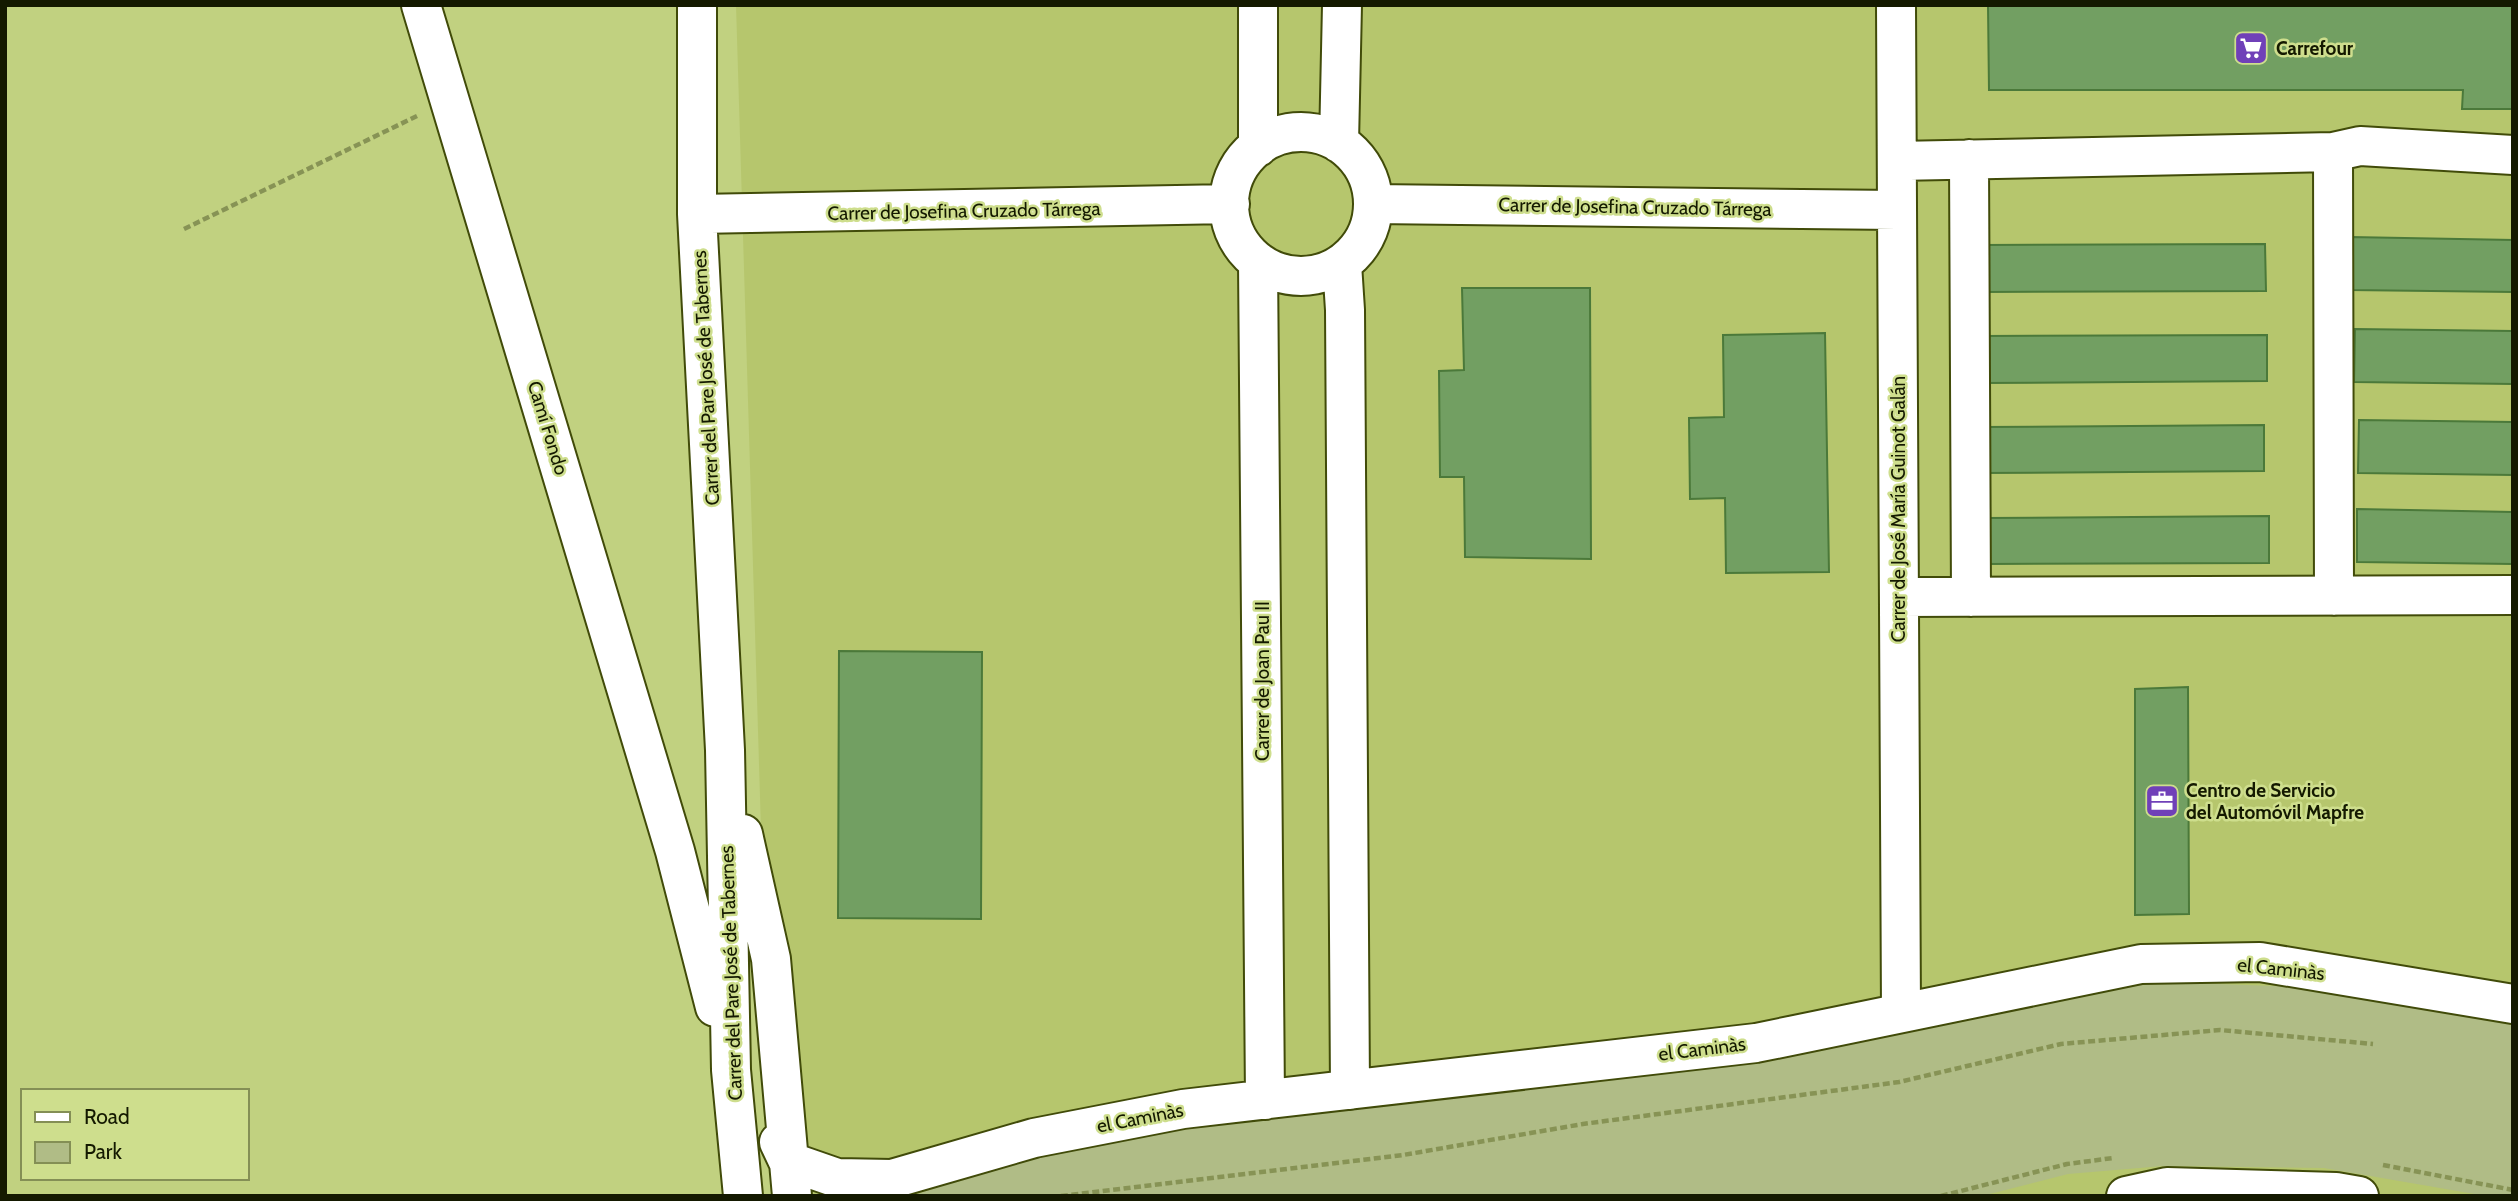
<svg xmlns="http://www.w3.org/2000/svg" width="2518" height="1201" font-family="Cabin,sans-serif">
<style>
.built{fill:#b6c66d}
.green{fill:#b0bc86}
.building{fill:#729f62;stroke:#4b793a;stroke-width:2}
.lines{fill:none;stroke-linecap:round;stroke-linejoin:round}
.minor-casing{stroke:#414b09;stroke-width:42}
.path{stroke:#879355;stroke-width:4.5;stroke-dasharray:7 3.5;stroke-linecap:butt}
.minor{stroke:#fff;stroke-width:38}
.labels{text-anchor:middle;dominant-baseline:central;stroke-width:5;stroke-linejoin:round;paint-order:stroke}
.poi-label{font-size:19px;font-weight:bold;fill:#141900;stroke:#cede8d;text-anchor:start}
.street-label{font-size:19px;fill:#141900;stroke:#cede8d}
</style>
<rect width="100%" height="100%" fill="#c1d180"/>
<path class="built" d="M736 5H2513V1196H776L771 1160Z"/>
<path class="green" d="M2135 981 2333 988 2513 1018V1196H2486L2324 1168 2163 1166 2068 1174 1982 1196H911L1052 1150Z"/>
<path class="building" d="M1988 5H2513V109H2462L2463 90H1989Z
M2350 237 2513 240V292L2350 290Z
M2265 244 2266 291 1982 292V245Z
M1462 288H1590L1591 559 1465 557 1464 477H1440L1439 371 1464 370Z
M2355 329 2513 331V384L2354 382Z
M1825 333 1829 572 1726 573 1725 498 1690 499 1689 418 1724 417 1723 335Z
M2267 335V381L1984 383V336Z
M2359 420 2513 422V475L2358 473Z
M2264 425V471L1981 473V427Z
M2357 509 2513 512V564L2357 562Z
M2269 516V563L1986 564V518Z
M839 651 982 652 981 919 838 918Z
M2188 687 2189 914 2135 915V689Z"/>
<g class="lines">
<g class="minor-casing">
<path id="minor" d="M421 5 675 851 715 1007
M697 5V214L725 750 731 1070 743 1196
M1896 5 1901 1012
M1229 204a72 72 0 1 1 144 0a72 72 0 1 1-144 0Z
M1339 143 1342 5
M1258 147V5
M2333 152 2334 596
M1969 159 1971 597
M1897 161 2333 152 2360 146 2513 155
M1373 204 1897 210
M697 214 1230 204
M1258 262 1265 1100
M1342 264 1345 310 1350 1090
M1899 597 2513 595
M743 834 771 959 792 1196
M779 1142 788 1161 837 1178 892 1179
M860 1196 892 1179 1034 1138 1183 1109 1756 1043 2141 964 2260 962 2513 1004
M2126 1196 2167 1187 2336 1192 2359 1196"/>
</g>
<path class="path" d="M184 229 417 116
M2383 1165 2513 1190
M1061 1196 1403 1155 1583 1124 1899 1082 2061 1044 2220 1030 2373 1044
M1941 1196 2067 1164 2113 1158"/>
<use href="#minor" class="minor"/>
</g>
<defs>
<g id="supermarket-square" transform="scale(1.75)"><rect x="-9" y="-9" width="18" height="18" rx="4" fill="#7040b8" stroke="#cede8d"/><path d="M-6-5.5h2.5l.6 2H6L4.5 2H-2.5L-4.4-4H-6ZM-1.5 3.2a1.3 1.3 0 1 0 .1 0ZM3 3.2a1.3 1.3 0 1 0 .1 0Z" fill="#fff"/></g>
<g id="office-square" transform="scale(1.75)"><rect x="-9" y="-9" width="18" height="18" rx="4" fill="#7040b8" stroke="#cede8d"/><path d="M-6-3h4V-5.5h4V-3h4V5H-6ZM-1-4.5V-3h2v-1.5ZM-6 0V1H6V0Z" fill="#fff"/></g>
</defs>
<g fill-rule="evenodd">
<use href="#supermarket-square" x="2251" y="48"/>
<use href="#office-square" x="2162" y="801"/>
</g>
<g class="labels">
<g class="poi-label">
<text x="2276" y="48">Carrefour</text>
<text x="2186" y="790">Centro de Servicio<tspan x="2186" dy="22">del Automóvil Mapfre</tspan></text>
</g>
<g class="street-label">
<text transform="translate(1635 207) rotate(1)">Carrer de Josefina Cruzado Tárrega</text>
<text transform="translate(964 211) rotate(-1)">Carrer de Josefina Cruzado Tárrega</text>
<text transform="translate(706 378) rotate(-93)">Carrer del Pare José de Tabernes</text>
<text transform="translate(548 428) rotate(73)">Camí Fondo</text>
<text transform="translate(1898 509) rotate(-90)">Carrer de José María Guinot Galán</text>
<text transform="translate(1262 681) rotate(-90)">Carrer de Joan Pau II</text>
<text transform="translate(2281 969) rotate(6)">el Caminàs</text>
<text transform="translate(731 973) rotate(-92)">Carrer del Pare José de Tabernes</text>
<text transform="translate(1702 1049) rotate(-7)">el Caminàs</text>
<text transform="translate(1140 1118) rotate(-11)">el Caminàs</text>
</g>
</g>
<rect width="2518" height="1201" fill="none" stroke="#141900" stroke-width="14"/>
<rect x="21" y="1089" width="228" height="91" fill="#cede8d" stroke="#848f55" stroke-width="2"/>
<rect x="35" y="1112" width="35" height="10" fill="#ffffff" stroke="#848f55" stroke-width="2"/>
<text x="84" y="1124" font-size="21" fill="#141900">Road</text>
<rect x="35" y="1142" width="35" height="21" fill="#b0bc86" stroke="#848f55" stroke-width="2"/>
<text x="84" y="1159" font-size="21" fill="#141900">Park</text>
</svg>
